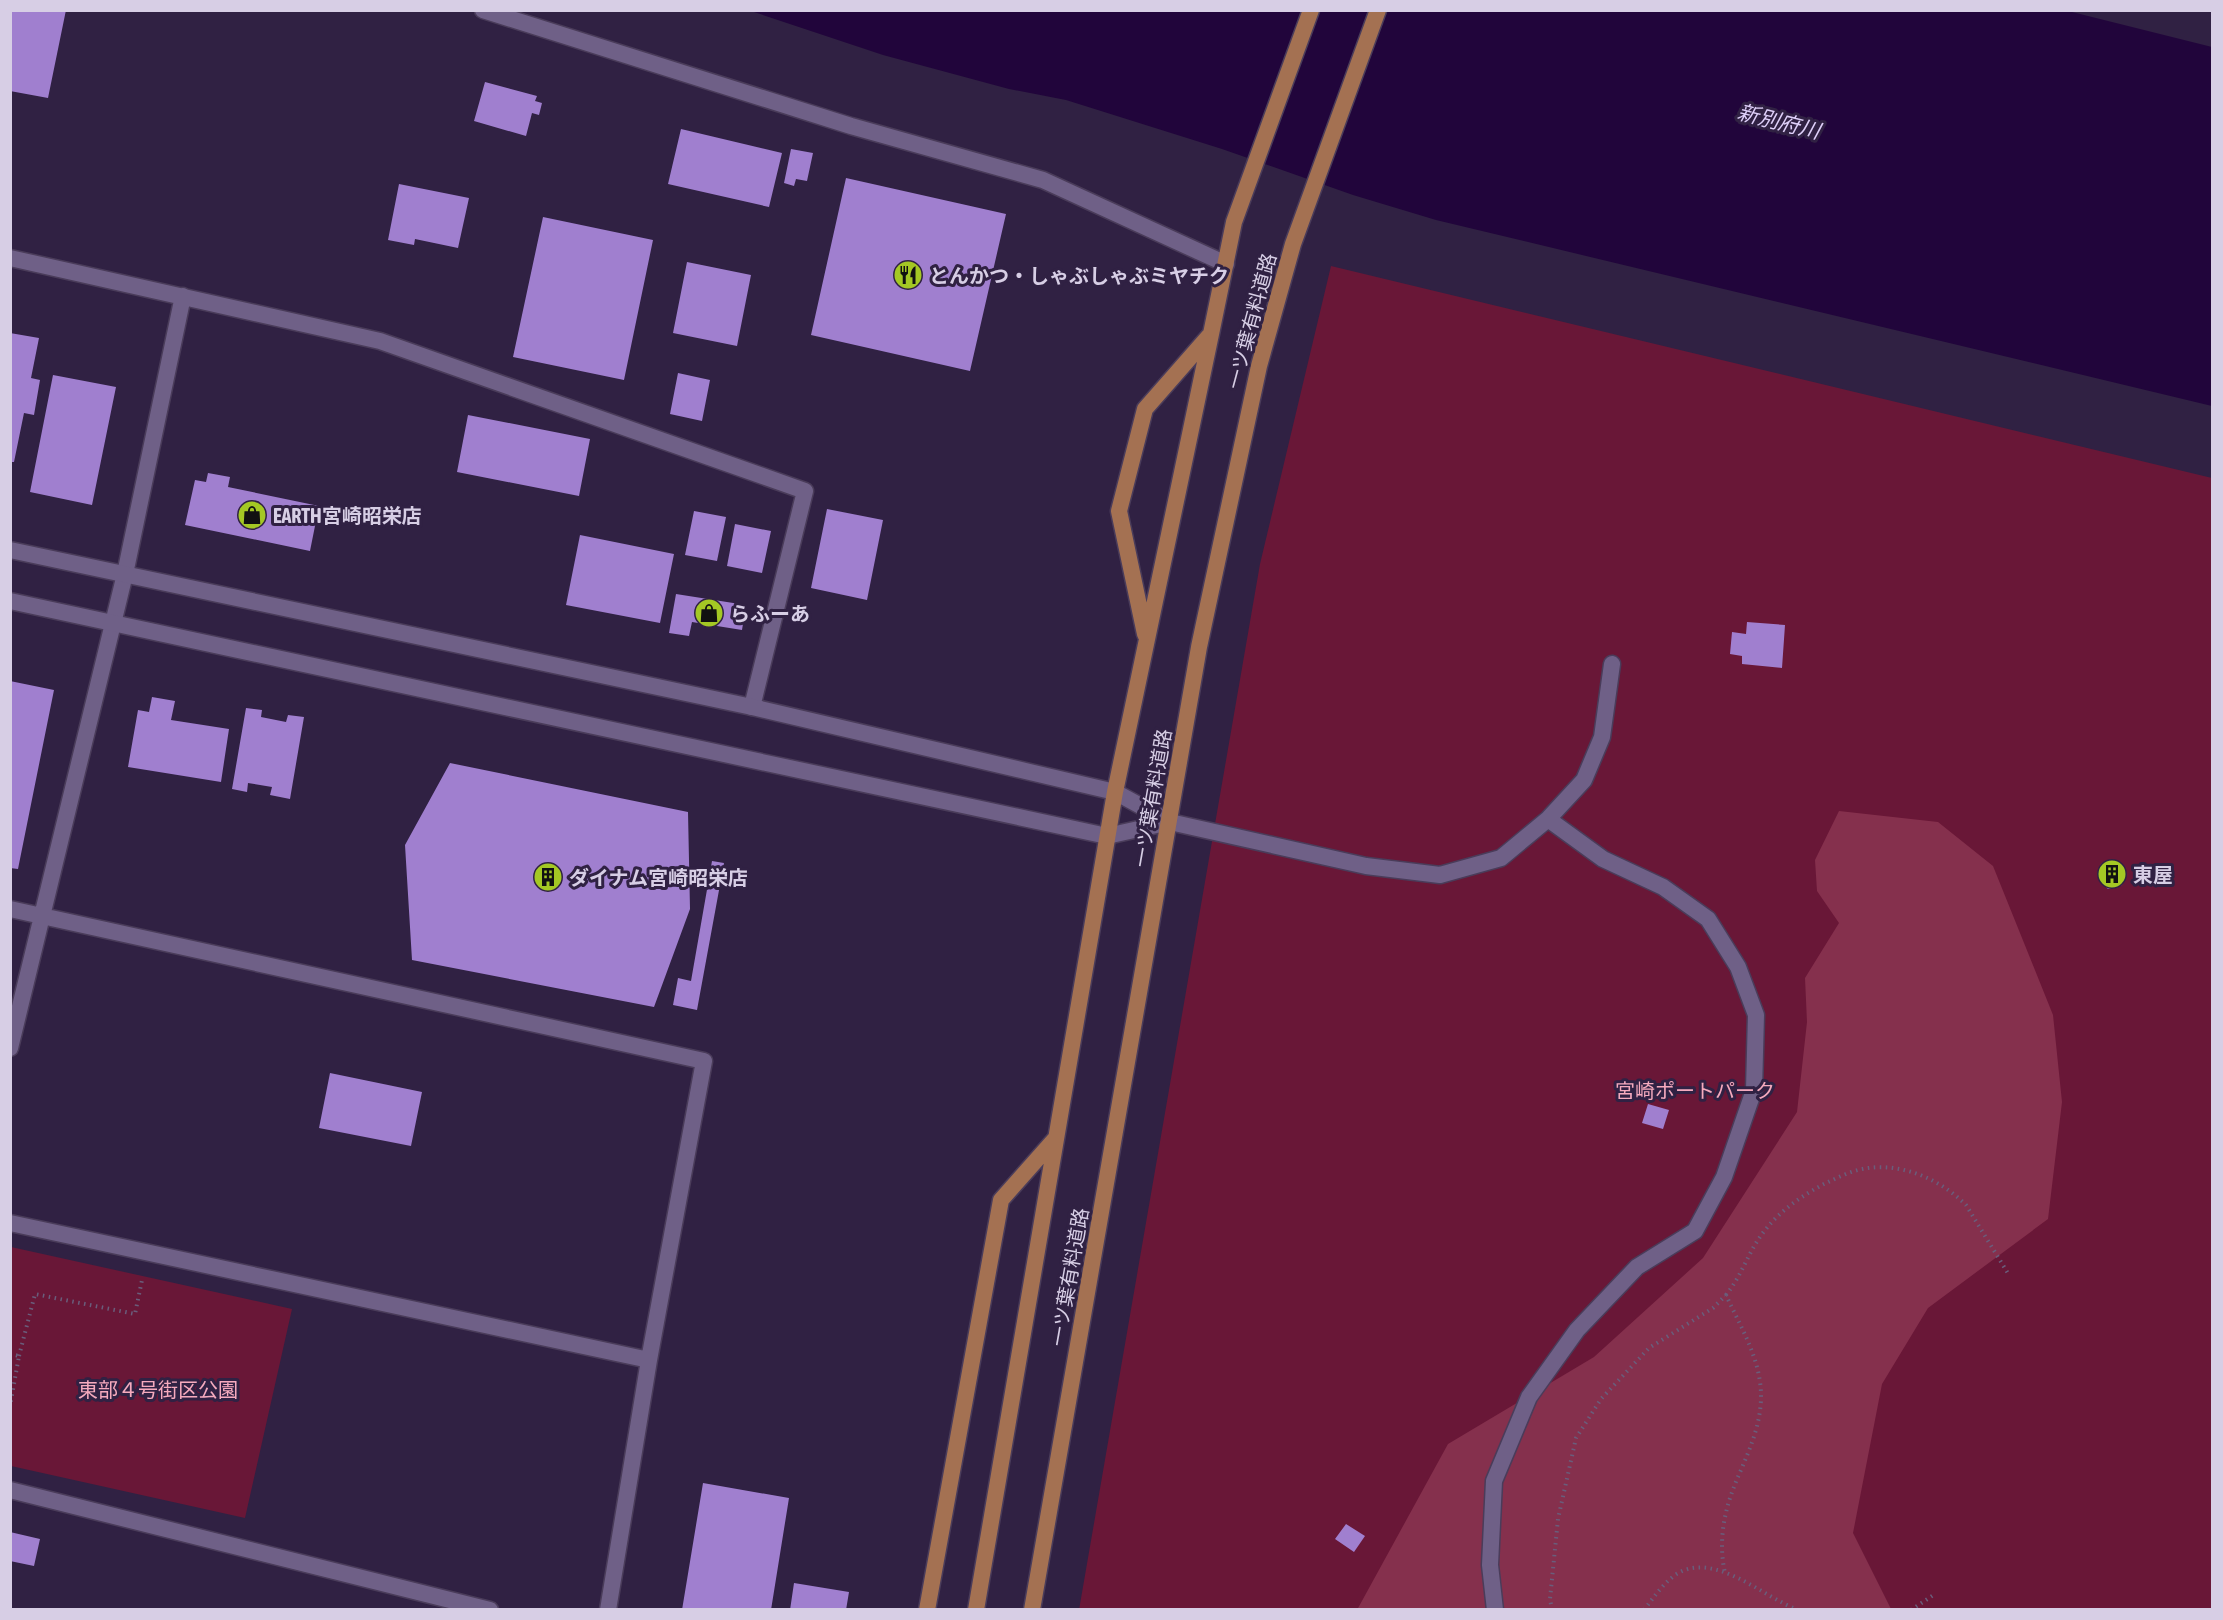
<svg xmlns="http://www.w3.org/2000/svg" width="2223" height="1620" font-family="'Asap Condensed','Noto Sans JP',sans-serif">
<style>
.green{fill:#691737}
.forest{fill:#85304d}
.water{fill:#21053b}
.building{fill:#a07fcf}
.lines{fill:none;stroke-linecap:round;stroke-linejoin:round}
.service-casing{stroke:#4a3c5a;stroke-width:19}
.minor-casing{stroke:#4a3c5a;stroke-width:19}
.tertiary-casing{stroke:#4a3c5a;stroke-width:19}
.primary-casing{stroke:#4a3c5a;stroke-width:19}
.path{stroke:#6a5d7b;stroke-width:4;stroke-dasharray:1.5 4.5;stroke-linecap:butt}
.service{stroke:#6f6087;stroke-width:16}
.minor{stroke:#6f6087;stroke-width:16}
.tertiary{stroke:#6f6087;stroke-width:16}
.primary{stroke:#a47152;stroke-width:16}
.labels{text-anchor:middle;dominant-baseline:central;stroke-width:6;stroke-linejoin:round;paint-order:stroke}
.poi-label{font-size:20px;font-weight:bold;fill:#d7cee5;stroke:#302143;text-anchor:start}
.street-label{font-size:20px;fill:#d7cee5;stroke:#302143}
.park-label{font-size:20px;fill:#f5aabe;stroke:#302143}
.water-label{font-size:21px;font-style:italic;fill:#decff9;stroke:#302143}
</style>
<rect width="100%" height="100%" fill="#302143"/>
<path class="green" d="M1331 266 2212 478V1609L1079 1610 1260 564Z
M11 1247 292 1309 245 1518 11 1466Z"/>
<path class="forest" d="M1839 811 1938 822 1993 866 2053 1015 2062 1102 2048 1219 1928 1308 1882 1384 1853 1533 1891 1609 1357 1610 1448 1444 1594 1357 1703 1258 1797 1112 1807 1022 1805 978 1839 923 1817 891 1815 860Z"/>
<path class="water" d="M2064 10 2212 47V406L1436 220 1353 195 1222 149 1066 100 1009 89 883 55 751 11Z"/>
<path class="building" d="M10 10H66L48 98 10 91Z
M485 82 537 96 535 101 542 103 539 115 532 113 526 136 474 121Z
M681 129 782 153 769 207 668 184Z
M791 149 813 153 807 181 796 179 794 186 784 183Z
M846 178 1006 214 970 371 811 335Z
M399 184 469 198 458 248 415 239 414 245 388 240Z
M543 217 653 240 624 380 513 357Z
M687 262 751 275 737 346 673 333Z
M10 333 39 338 31 378 40 380 34 415 24 413 14 462H10Z
M678 373 710 380 702 421 670 414Z
M53 375 116 387 92 505 30 492Z
M468 415 590 439 579 496 457 472Z
M208 473 230 477 228 487 319 506 310 551 185 525 195 480 206 482Z
M827 509 883 520 867 600 811 588Z
M694 511 726 517 717 561 685 555Z
M735 524 771 531 762 573 727 566Z
M580 535 674 554 660 623 566 605Z
M676 594 746 605 742 630 692 622 689 636 669 633Z
M1747 622 1785 625 1782 668 1742 664V656L1730 654 1732 632 1746 634Z
M10 681 54 690 18 869 10 868Z
M152 697 175 701 171 720 229 729 221 782 128 767 138 710 149 712Z
M246 708 262 710 261 717 286 722 288 715 304 717 290 799 270 795 272 787 248 783 247 792 232 789Z
M450 763 688 812 690 909 654 1007 412 960 405 845Z
M2116 860 2126 870 2122 885 2108 889 2098 879 2101 864Z
M712 861 724 863 697 1010 673 1005 678 978 691 981Z
M330 1073 422 1092 411 1146 319 1128Z
M1648 1104 1669 1110 1663 1129 1642 1123Z
M703 1483 789 1498 771 1610H682Z
M1346 1524 1365 1536 1354 1552 1335 1539Z
M10 1532 40 1539 34 1566 10 1561Z
M794 1583 849 1592 846 1610H790Z"/>
<g class="lines">
<g class="service-casing">
<path id="service" d="M483 10 851 126 1043 180 1226 264
M1170 822 1366 866 1440 875 1501 858 1548 819 1584 780 1602 737 1612 664
M1495 1610 1490 1565 1494 1481 1529 1397 1577 1330 1637 1267 1695 1231 1724 1177 1754 1090 1756 1015 1738 967 1708 919 1663 887 1603 859 1548 819"/>
</g>
<g class="minor-casing">
<path id="minor" d="M10 258 380 341 805 491 752 707
M10 909 704 1061 649 1360 608 1610
M10 1048 125 574 183 296
M10 1223 649 1360
M10 1490 490 1610"/>
</g>
<g class="tertiary-casing">
<path id="tertiary" d="M10 550 752 707 1115 792 1170 822
M10 601 1107 836 1170 822"/>
</g>
<g class="primary-casing">
<path id="primary" d="M1145 634 1119 511 1145 409 1209 336
M927 1610 1001 1200 1055 1139
M976 1610 1115 792 1211 334 1234 222 1311 10
M1032 1610 1199 647 1259 366 1293 244 1378 10"/>
</g>
<path class="path" d="M1726 1295C1743 1274 1749 1249 1766 1229 1781 1210 1803 1195 1824 1184 1835 1179 1846 1173 1858 1170 1897 1160 1939 1178 1966 1205L2009 1275
M10 1354 19 1356 10 1406
M19 1356 35 1294 135 1314 142 1280
M1552 1610 1550 1599 1558 1519 1576 1438 1601 1399 1649 1348 1713 1308 1726 1295C1741 1328 1762 1361 1761 1399 1760 1425 1751 1446 1741 1470 1726 1503 1717 1537 1725 1573
M1644 1610C1654 1597 1662 1585 1675 1575 1713 1549 1763 1597 1798 1610
M1911 1610 1935 1594"/>
<use href="#service" class="service"/>
<use href="#minor" class="minor"/>
<use href="#tertiary" class="tertiary"/>
<use href="#primary" class="primary"/>
</g>
<defs>
<g id="restaurant-disc" transform="scale(1.5)"><circle r="9.5" fill="#a4c824" stroke="#302143"/><path d="M-5-6h1v4h1v-4h1v4h1v-4h1v5L-1.5 .5V6h-2V.5L-5-1ZM5-6V6H3V1.5H1.5Q1.5-4 5-6Z" fill="#111"/></g>
<g id="shop-disc" transform="scale(1.5)"><circle r="9.5" fill="#a4c824" stroke="#302143"/><path d="M-5-2.5h2.3a2.7 3.5 0 0 1 5.4 0H5L5.5 6h-11ZM-1.5-2.5h3a1.5 2.3 0 0 0-3 0Z" fill="#111"/></g>
<g id="building-disc" transform="scale(1.5)"><circle r="9.5" fill="#a4c824" stroke="#302143"/><path d="M-4-6H4V6H1V3H-1V6H-4ZM-2.5-4.3h1.7v1.8h-1.7ZM.8-4.3h1.7v1.8H.8ZM-2.5-1h1.7V.8h-1.7ZM.8-1h1.7V.8H.8Z" fill="#111"/></g>
</defs>
<g fill-rule="evenodd">
<use href="#restaurant-disc" x="908" y="275"/>
<use href="#shop-disc" x="252" y="515"/>
<use href="#shop-disc" x="709" y="613"/>
<use href="#building-disc" x="2112" y="874"/>
<use href="#building-disc" x="548" y="877"/>
</g>
<g class="labels">
<g class="poi-label">
<text x="929" y="275">とんかつ・しゃぶしゃぶミヤチク</text>
<text x="273" y="515">EARTH宮崎昭栄店</text>
<text x="730" y="613">らふーあ</text>
<text x="2133" y="874">東屋</text>
<text x="569" y="877">ダイナム宮崎昭栄店</text>
</g>
<g class="street-label">
<text transform="translate(1251 321) rotate(-75)">一ツ葉有料道路</text>
<text transform="translate(1152 798) rotate(-80)">一ツ葉有料道路</text>
<text transform="translate(1069 1277) rotate(-80)">一ツ葉有料道路</text>
</g>
<g class="park-label">
<text x="1695" y="1090">宮崎ポートパーク</text>
<text x="158" y="1389">東部４号街区公園</text>
</g>
<g class="water-label">
<text transform="translate(1779 121) rotate(14)">新別府川</text>
</g>
</g>
<rect width="2223" height="1620" fill="none" stroke="#d7cee5" stroke-width="24"/>
</svg>
